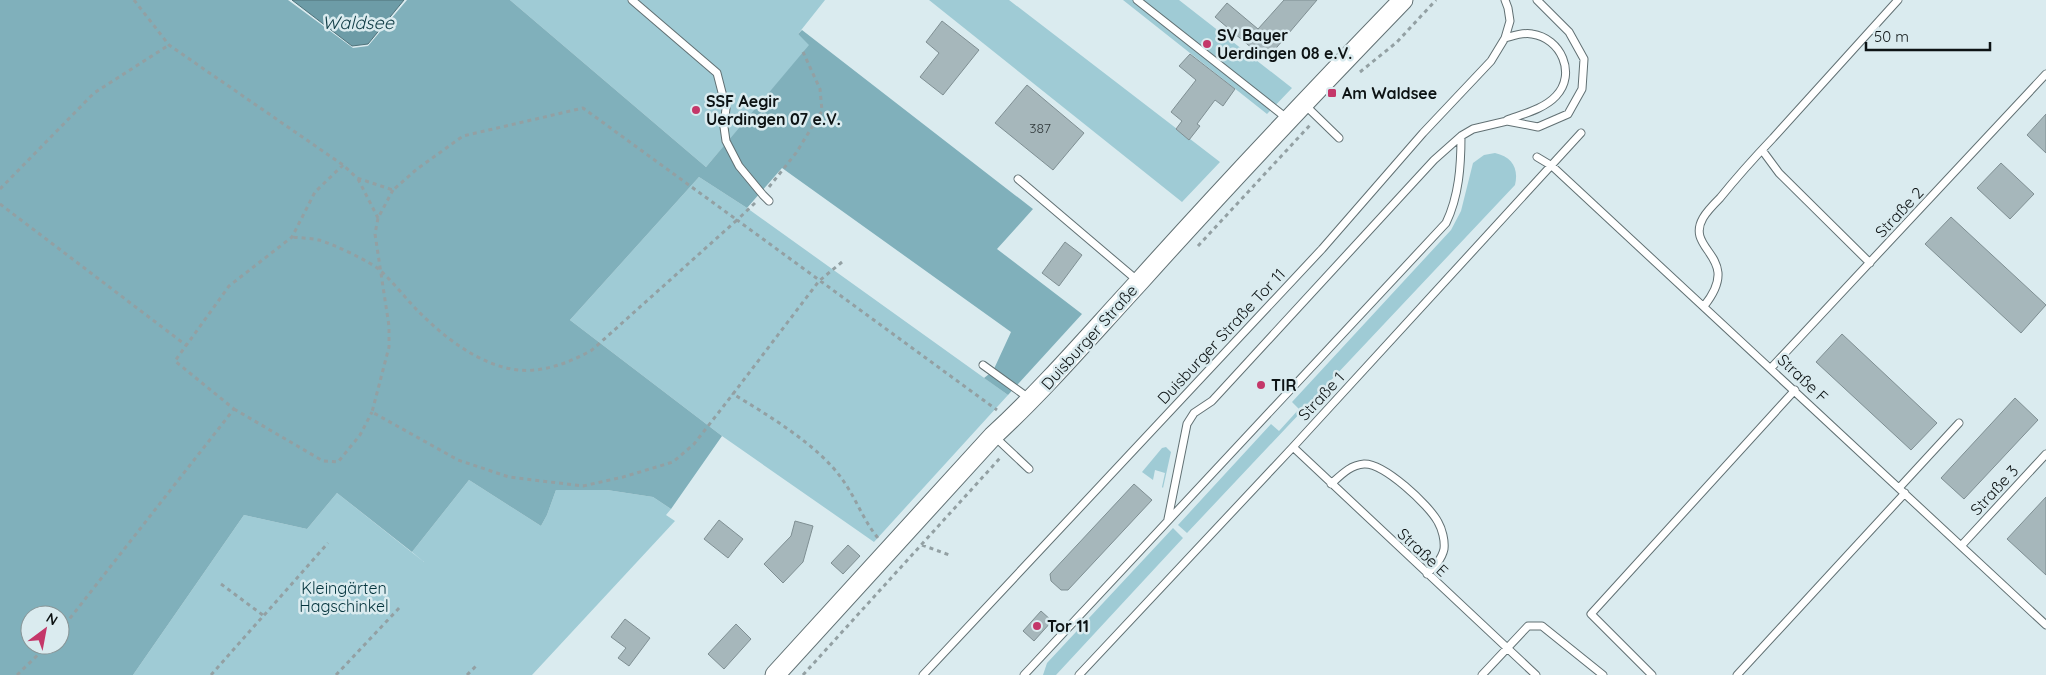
<svg xmlns="http://www.w3.org/2000/svg" width="2046" height="675" font-family="Quicksand,sans-serif">
<style>
.green{fill:#9fcbd5}
.forest{fill:#80b0bb;fill-rule:evenodd}
.water{fill:#6d9ca7;stroke:#50737b}
.building{fill:#a6b7bb;stroke:#7f8f93}
.lines{fill:none;stroke-linecap:round;stroke-linejoin:round}
.service-casing{stroke:#617073;stroke-width:9}
.secondary-casing{stroke:#617073;stroke-width:21}
.path{stroke:#93a0a3;stroke-width:3;stroke-dasharray:4 4;stroke-linecap:butt}
.service{stroke:#fff;stroke-width:7}
.secondary{stroke:#fff;stroke-width:19}
.poi-dot{fill:#c43769;stroke:#daebef;stroke-width:2}
.labels{text-anchor:middle;dominant-baseline:central;stroke-width:5;stroke-linejoin:round;paint-order:stroke}
.number-label{font-size:14px;fill:#333c3e}
.poi-label{font-size:16px;font-weight:bold;fill:#0d1314;stroke:#daebef;text-anchor:start}
.street-label{font-size:16px;fill:#0d1314;stroke:#daebef}
.park-label{font-size:16px;fill:#03333c;stroke:#daebef}
.water-label{font-size:18px;font-style:italic;fill:#144049;stroke:#daebef}
</style>
<rect width="100%" height="100%" fill="#daebef"/>
<path class="green" d="M510 0H825L798 34 810 45 706 167Z
M929 0H1009L1220 162 1182 202Z
M1123 0H1179L1292 88 1267 114Z
M1495 153C1512 157 1519 168 1515 185L1187 533 1178 525 1271 424 1279 431 1299 409 1292 402 1451 230 1461 211 1473 163 1484 155Z
M699 177 747 208 1008 395 874 542 722 436 570 320Z
M1166 447 1171 452 1163 488 1162 487 1165 473 1155 470 1153 480 1142 472 1162 448Z
M469 480 541 526 547 515 556 490H607L653 497 671 509 666 515 675 521 532 675H133L244 515 307 529 337 493 424 562 412 552Z
M1173 528 1183 538 1056 675H1043L1047 663Z"/>
<path class="forest" d="M0 0H288L353 48 368 46 407 0H510L706 167 809 45 798 34 802 30 1033 209 997 249 1082 314 1008 395 984 378 993 371 1011 332 782 168 747 208 699 177 570 320 722 436 671 509 653 497 607 490H556L547 515 541 526 469 480 412 552 337 493 307 529 244 515 133 675H0ZM30 615H60V645H30Z"/>
<path class="water" d="M292 0H404L368 44 352 46Z"/>
<path class="building" d="M1284 0H1317L1266 60 1215 17 1227 3 1258 29Z
M942 21 979 50 943 95 920 77 939 53 926 42Z
M1190 54 1235 89 1223 106 1215 100 1197 124 1200 126 1189 140 1176 129 1182 121 1171 112 1196 80 1179 66Z
M1027 85 1084 133 1053 170 995 123Z
M2046 114V153L2027 135Z
M2001 163 2034 194 2010 219 1977 188Z
M1951 217 2046 305 2021 333 1925 244Z
M1065 242 1082 255 1059 286 1042 273Z
M1842 334 1937 423 1911 450 1816 362Z
M2015 398 2038 420 1964 499 1941 478Z
M1134 484 1152 500 1068 590H1061L1051 581 1050 574Z
M2046 497V575L2007 539Z
M719 520 743 539 728 558 704 539Z
M795 521 813 526 803 562 783 583 764 564 791 536Z
M848 545 860 556 843 574 831 563Z
M1041 611 1052 621 1034 641 1023 631Z
M625 619 650 638 629 666 618 658 626 648 611 637Z
M736 624 751 639 724 669 708 654Z"/>
<g class="lines">
<g class="service-casing">
<path id="service" d="M632 0 717 73 726 108 724 127 726 141 739 166 763 195 769 201
M1137 0 1289 120
M1505 38C1513 36 1523 32 1532 34 1561 38 1577 74 1556 96 1544 109 1523 114 1507 120
M1304 104 1339 138
M1762 150 1779 173 1870 263
M1537 157 1552 166 2046 625
M1018 179 1138 281
M1704 306C1744 256 1684 251 1703 218 1707 211 1714 204 1720 198 1737 177 1755 157 1773 138 1815 92 1856 46 1898 0
M983 365 1030 399
M1771 368 2046 74
M995 437 1029 469
M1293 447 1536 675
M1331 484C1341 475 1350 465 1364 464 1384 463 1429 505 1438 522 1442 529 1445 540 1444 549 1442 559 1434 567 1427 574
M1899 488 1959 423
M1168 519 1187 424 1194 413 1212 401 1434 160 1461 136
M1961 546 2046 454
M923 675 1322 249 1423 133 1491 61 1505 38 1510 21 1508 8 1505 0
M1024 675 1446 223C1459 196 1461 166 1461 136L1473 129 1507 121 1538 127 1568 114 1582 89 1584 59 1569 32 1537 0
M1079 675 1293 447 1581 133
M1482 675 1528 626H1542L1603 675
M1652 675 1591 614 1795 390
M1737 675 1905 493"/>
</g>
<g class="secondary-casing">
<path id="secondary" d="M775 675 993 436C1045 388 1091 334 1139 282 1225 186 1314 92 1403 0"/>
</g>
<path class="path" d="M134 0 169 45 343 165 357 178 393 190 417 169 463 136 583 108 737 220 592 350C576 359 560 366 542 369 496 378 450 343 419 312 406 299 394 283 380 270 369 261 333 244 319 240 310 238 301 238 292 237
M1360 72 1397 42 1436 0
M358 179 378 218
M769 187 796 153 822 111 820 89 803 52
M0 189 94 93 169 45
M393 190 378 218 375 234 389 326V347L372 412 458 460 509 477 583 486 623 477 673 462 694 444 733 394
M755 203 737 220 997 410
M0 204 187 346
M1198 246 1311 124
M842 262 819 281 733 394C768 415 819 446 842 479 856 498 863 520 878 538
M234 409 323 461 338 462 360 435 372 412
M922 545 952 556
M221 584 264 616
M60 631 234 409 175 361 229 286 292 237 315 192 343 165
M17 675 48 645
M211 675 328 543
M336 675 401 606
M467 675 477 665
M803 675 1001 457"/>
<use href="#service" class="service"/>
<use href="#secondary" class="secondary"/>
</g>
<g class="poi-dot">
<circle cx="1207" cy="44" r="5"/>
<rect x="1327" y="88" width="10" height="10" rx="2.5"/>
<circle cx="696" cy="110" r="5"/>
<circle cx="1261" cy="385" r="5"/>
<circle cx="1037" cy="626" r="5"/>
</g>
<g class="labels">
<g class="number-label">
<text x="1040" y="128">387</text>
</g>
<g class="poi-label">
<text x="1217" y="35">SV Bayer<tspan x="1217" dy="18">Uerdingen 08 e.V.</tspan></text>
<text x="1342" y="93">Am Waldsee</text>
<text x="706" y="101">SSF Aegir<tspan x="706" dy="18">Uerdingen 07 e.V.</tspan></text>
<text x="1271" y="385">TIR</text>
<text x="1047" y="626">Tor 11</text>
</g>
<g class="street-label">
<text transform="translate(1899 212) rotate(-47)">Straße 2</text>
<text transform="translate(1221 336) rotate(-47)">Duisburger Straße Tor 11</text>
<text transform="translate(1089 337) rotate(-48)">Duisburger Straße</text>
<text transform="translate(1803 378) rotate(43)">Straße F</text>
<text transform="translate(1321 396) rotate(-47)">Straße 1</text>
<text transform="translate(1994 490) rotate(-47)">Straße 3</text>
<text transform="translate(1423 552) rotate(43)">Straße E</text>
</g>
<g class="park-label">
<text x="344" y="588">Kleingärten<tspan x="344" dy="18">Hagschinkel</tspan></text>
</g>
<g class="water-label">
<text x="358" y="22">Waldsee</text>
</g>
</g>
<g transform="translate(45 630) rotate(32)"><circle r="24" fill="#daebef" stroke="#889597"/>
<path d="M0-4L9 19L0 12L-9 19Z" fill="#c43769"/>
<text y="-8" font-size="14" font-weight="bold" text-anchor="middle" fill="#0d1314">N</text>
</g>
<path d="M1866 42v8h124v-8" fill="none" stroke="#0d1314" stroke-width="2.5"/>
<text x="1874" y="42" font-size="15" fill="#0d1314" stroke="#daebef" stroke-width="4" paint-order="stroke">50 m</text>
</svg>
